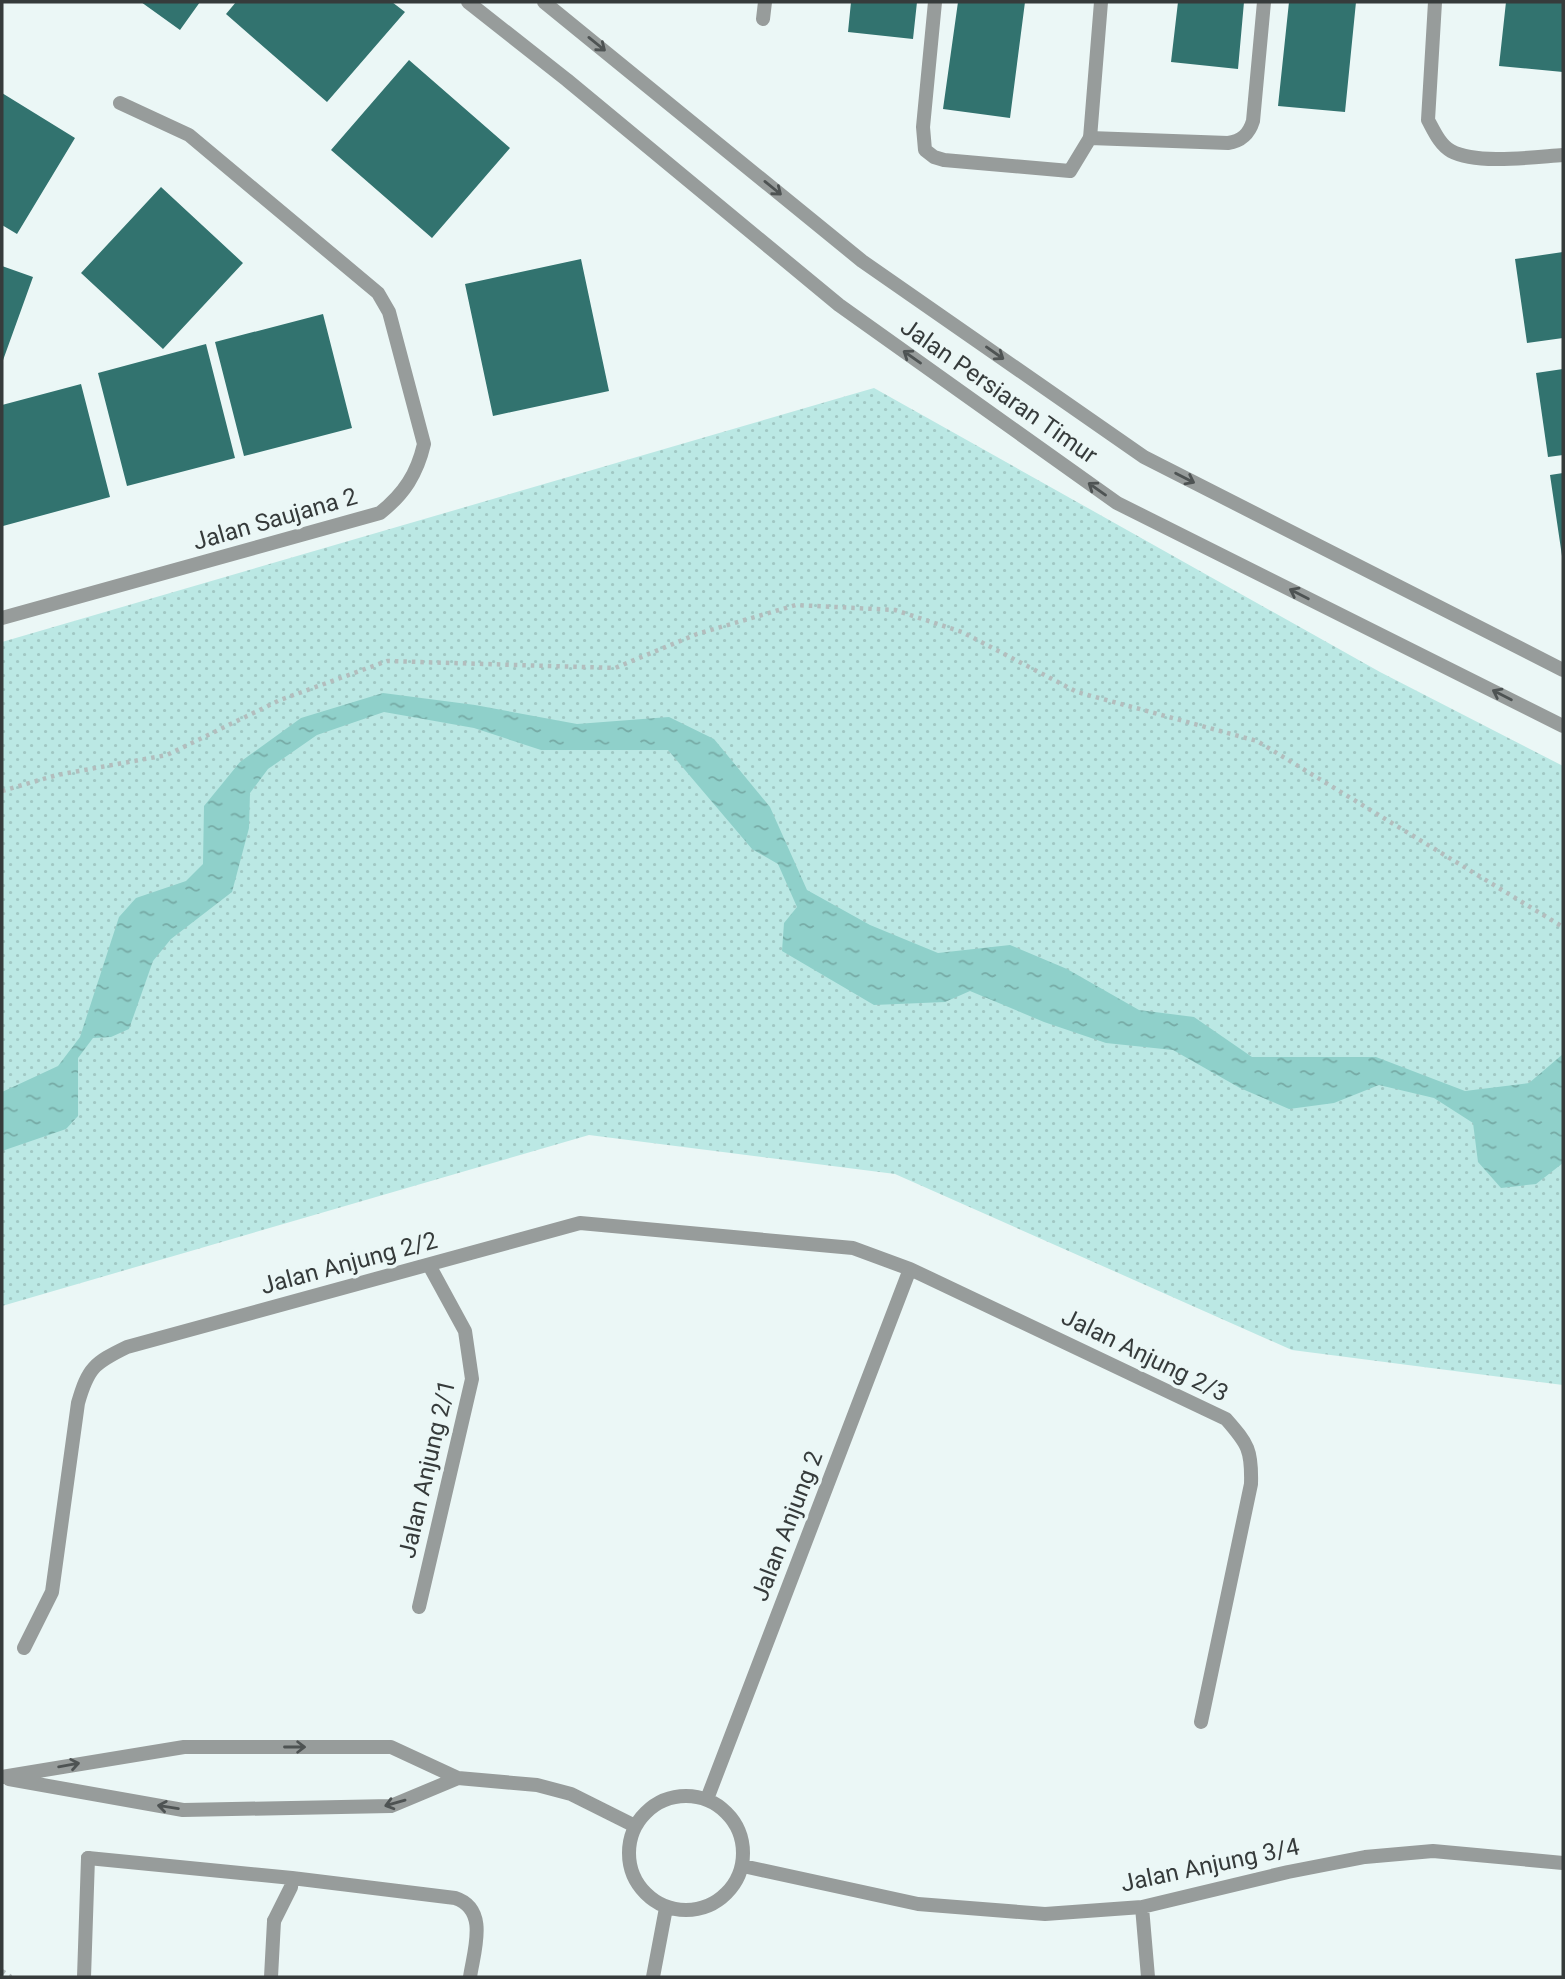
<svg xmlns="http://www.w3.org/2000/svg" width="1565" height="1979" font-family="Roboto,sans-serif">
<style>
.grass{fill:url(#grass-dots)}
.water{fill:url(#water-ripples)}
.building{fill:#32736f}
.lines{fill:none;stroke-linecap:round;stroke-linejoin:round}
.path{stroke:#b3bdbd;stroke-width:4.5;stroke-dasharray:3.5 5;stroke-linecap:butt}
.service{stroke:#979c9b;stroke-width:14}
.minor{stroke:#979c9b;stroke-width:14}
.tertiary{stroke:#979c9b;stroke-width:14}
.oneway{stroke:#4e5353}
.labels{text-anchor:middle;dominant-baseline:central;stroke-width:7;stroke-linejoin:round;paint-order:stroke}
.street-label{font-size:24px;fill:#363b3b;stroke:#ebf7f6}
</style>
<defs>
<pattern id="grass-dots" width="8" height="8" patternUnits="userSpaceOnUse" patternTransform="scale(1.75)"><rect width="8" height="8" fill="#bbe8e4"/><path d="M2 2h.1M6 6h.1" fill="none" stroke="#a1c8c4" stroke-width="1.8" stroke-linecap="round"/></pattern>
<pattern id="water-ripples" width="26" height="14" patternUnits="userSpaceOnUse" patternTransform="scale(1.75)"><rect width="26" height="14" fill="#8fd0ca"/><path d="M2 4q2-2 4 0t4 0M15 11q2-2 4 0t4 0" fill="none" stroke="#76aaa5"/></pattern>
</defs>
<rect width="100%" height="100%" fill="#ebf7f6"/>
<path class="grass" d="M874 388 1380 672 1563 766V1385L1292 1350 895 1174 589 1135 2 1306V642Z"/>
<path class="water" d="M383 693 475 705 577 724 669 717 714 739 770 807 807 890 870 925 938 953 1010 945 1067 969 1139 1010 1194 1017 1252 1057H1376L1465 1091 1529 1083 1563 1054V1163L1536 1184 1501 1188 1478 1162 1473 1123 1434 1098 1379 1085 1334 1103 1289 1109 1240 1088 1173 1050 1106 1043 1044 1022 970 991 945 1002 874 1005 782 951 784 923 797 907 778 864 752 849 668 750H541L474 728 384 712 317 735 268 769 250 793 249 828 232 892 171 939 153 961 129 1029 111 1037 93 1038 78 1058V1116L66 1129 2 1151V1092L58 1066 80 1037 119 917 136 898 186 881 203 864 204 806 240 762 301 718Z"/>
<path class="building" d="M141 2H200L180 30Z
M236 2H392L405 12 327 102 226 14Z
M851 2H917L913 39 848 32Z
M958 2H1025L1010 118 943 109Z
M1178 2H1244L1238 69 1171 62Z
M1289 2H1356L1345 112 1278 106Z
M1506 2H1563V72L1499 66Z
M409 60 510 148 432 238 331 150Z
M2 93 75 138 17 234 2 225Z
M161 187 243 263 163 349 81 273Z
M1563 252V338L1527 343 1515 259Z
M581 259 609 391 493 416 465 284Z
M2 266 33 277 2 363Z
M323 314 352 428 244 456 215 342Z
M206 344 235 458 127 486 98 373Z
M1563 369V455L1548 457 1536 373Z
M81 384 110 497 3 526 2 405Z
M1563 473V555L1562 556 1550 475Z"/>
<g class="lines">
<path class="path" d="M2 791 57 775 167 755 280 700 387 661 615 668 697 634 796 605 895 610 962 632 1077 692 1257 741 1563 927
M2 1971 11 1977"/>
<path class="service" d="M935 2 923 127 925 150 934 157 944 160 1070 171 1090 138 1228 143C1242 141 1249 134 1253 121L1264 2
M88 1858 292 1878
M274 1921 291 1887 292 1878 455 1898C489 1909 474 1950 470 1977"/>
<path class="minor" d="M1435 2 1428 120C1434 131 1440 145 1451 151 1477 165 1534 157 1563 155
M763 19 765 2
M1090 138 1101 2
M2 618 380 513C404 494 417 474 424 444L389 312 378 293 189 135 120 103
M419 1607 472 1379 465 1331 429 1265
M24 1648 52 1592 78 1403C88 1368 94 1363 127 1347L580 1223 853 1248 910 1269 1226 1419C1248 1444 1252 1450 1251 1484L1201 1722
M2 1777 184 1747H391L458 1778 537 1785 571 1794 635 1826
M9 1779 183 1810 391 1806 458 1778
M629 1853a57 57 0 1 1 114 0a57 57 0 1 1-114 0Z
M707 1799 910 1269
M743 1866 918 1904 1045 1914 1142 1907 1288 1872 1365 1857 1433 1851 1563 1863
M1142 1907 1148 1977
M84 1977 88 1858
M271 1977 274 1921
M653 1977 666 1908"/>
<path class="tertiary" d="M468 2 567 80 839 305 1117 503 1563 726
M544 2 862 261 1144 457 1563 670"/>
</g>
<defs><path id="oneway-shaft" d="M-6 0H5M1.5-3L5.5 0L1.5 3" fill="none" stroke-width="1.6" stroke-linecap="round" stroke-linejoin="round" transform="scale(1.75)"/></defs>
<g class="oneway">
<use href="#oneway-shaft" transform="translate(597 44) rotate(39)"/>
<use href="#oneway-shaft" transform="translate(773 188) rotate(39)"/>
<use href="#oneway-shaft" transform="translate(995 353) rotate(35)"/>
<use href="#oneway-shaft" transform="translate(912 357) rotate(-145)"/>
<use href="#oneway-shaft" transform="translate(1185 478) rotate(27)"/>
<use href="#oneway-shaft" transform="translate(1097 489) rotate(-145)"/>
<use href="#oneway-shaft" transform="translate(1299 594) rotate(-153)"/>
<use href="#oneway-shaft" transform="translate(1502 695) rotate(-153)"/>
<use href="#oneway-shaft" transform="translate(295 1747)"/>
<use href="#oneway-shaft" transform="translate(69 1765) rotate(-10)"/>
<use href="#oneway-shaft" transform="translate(395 1803) rotate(164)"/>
<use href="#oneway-shaft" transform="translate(168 1807) rotate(-171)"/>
</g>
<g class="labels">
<g class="street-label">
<text transform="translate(999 391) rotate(35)">Jalan Persiaran Timur</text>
<text transform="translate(275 519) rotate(-16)">Jalan Saujana 2</text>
<text transform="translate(349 1263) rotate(-15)">Jalan Anjung 2/2</text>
<text transform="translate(1145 1355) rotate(26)">Jalan Anjung 2/3</text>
<text transform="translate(427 1469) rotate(-77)">Jalan Anjung 2/1</text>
<text transform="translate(787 1526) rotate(-69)">Jalan Anjung 2</text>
<text transform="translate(1210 1865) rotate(-12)">Jalan Anjung 3/4</text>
</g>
</g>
<rect width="1565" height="1979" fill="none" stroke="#363b3b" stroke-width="7"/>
</svg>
